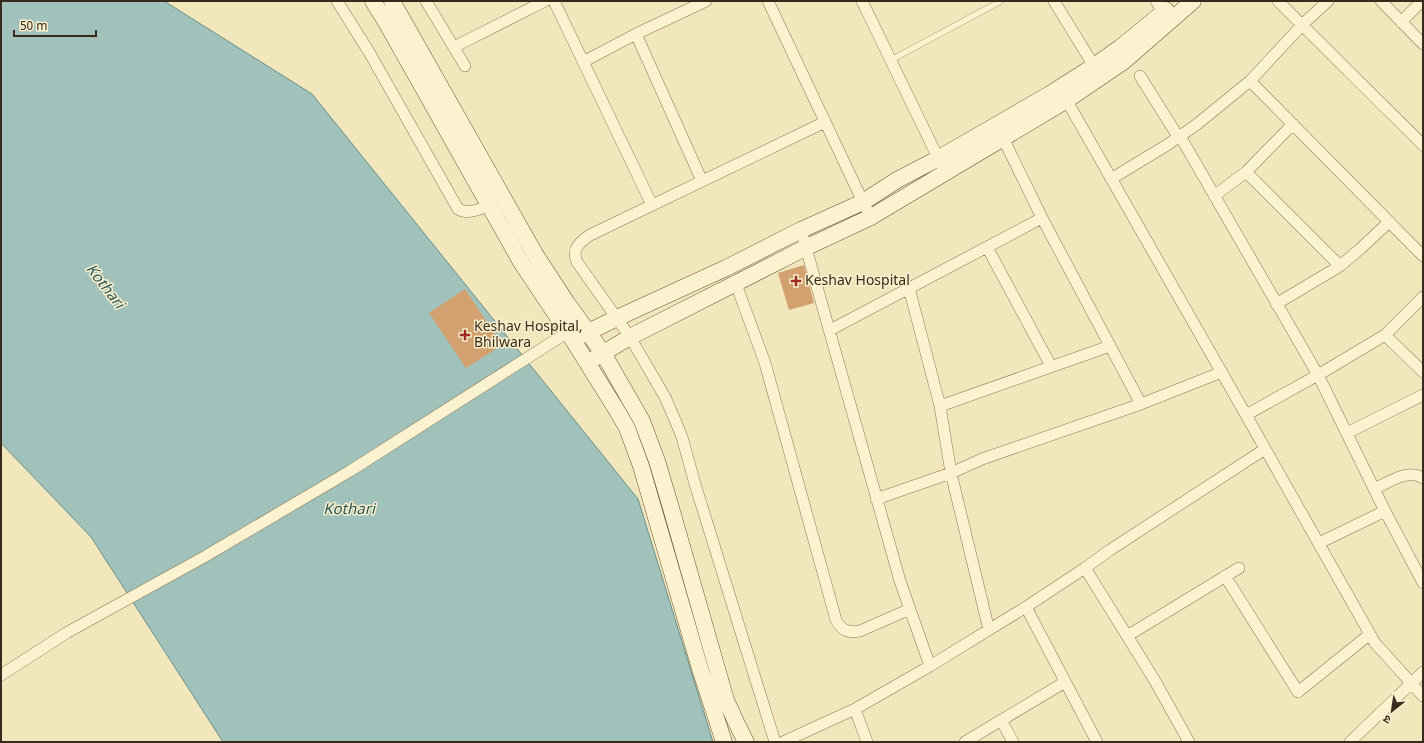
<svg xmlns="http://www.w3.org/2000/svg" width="1424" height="743" font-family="Georgia,'Noto Sans Devanagari',serif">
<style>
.water{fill:#a1c1bb;stroke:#689089}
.building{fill:#d2a16f}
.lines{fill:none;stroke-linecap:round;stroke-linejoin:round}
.lane-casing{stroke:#897655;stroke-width:6}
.street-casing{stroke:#897655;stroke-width:12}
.secondary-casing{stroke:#6b5638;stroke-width:17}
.lane{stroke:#fbf2d0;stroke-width:5.5}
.street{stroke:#fbf2d0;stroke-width:11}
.secondary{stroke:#fbf2d0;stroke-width:16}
.poi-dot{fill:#9d2b20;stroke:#f8efcc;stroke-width:1.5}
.labels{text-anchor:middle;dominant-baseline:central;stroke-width:3;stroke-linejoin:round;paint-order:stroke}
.poi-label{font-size:14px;fill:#382b1b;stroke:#f8efcc;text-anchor:start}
.water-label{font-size:15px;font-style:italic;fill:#295759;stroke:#f8efcc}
</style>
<rect width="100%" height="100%" fill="#f1e6bc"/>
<path class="water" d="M1 1H164L312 94 638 499 713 742H223L91 537 1 443Z"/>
<path class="building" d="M804 265 814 303 789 310 778 273Z
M465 289 502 345 466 368 429 313Z"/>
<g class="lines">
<g class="lane-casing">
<path id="lane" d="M891 60 1001 1"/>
</g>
<g class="street-casing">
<path id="street" d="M337 1 369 52 458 209C468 215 479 209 489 206
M426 1 465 66
M554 1 652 205
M768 1 863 202 871 217
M862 1 941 164
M1054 1 1094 66
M1156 1 1164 13
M1278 1 1423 145
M1381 1 1423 44
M1401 22 1422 1
M636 34 702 181
M454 47 545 1
M583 62 636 34 706 1
M1140 76 1177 135 1180 136 1318 375 1385 511 1423 583
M1250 81 1423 256
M1063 94 1246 415
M1003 138 1042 218 1141 404
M1246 172 1340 266
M1111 179 1167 145 1196 125 1250 81 1303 24 1328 1
M1214 196 1246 172 1293 124
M801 230 900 581 930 666
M987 247 1051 366
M736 284 765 363 836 620C842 631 848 633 860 631L910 609
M909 288 940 406 951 473 989 630
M1276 304 1340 266 1360 249 1389 222
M830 330 1042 218
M1385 335 1423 297
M1423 372 1385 335 1318 375 1246 415 1375 643 1423 696
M940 406 1110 346
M1347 433 1423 395
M1374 489C1388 483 1408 468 1423 478
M876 499 951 473 982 459 1141 404 1222 372
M1319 543 1385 511
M1085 568 1155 681 1189 742
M1225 576 1298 692 1370 634
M1026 607 1097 742
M1127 636 1239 568
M1 675 68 632 204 557 350 471 568 332
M855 709 867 742
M1001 720 1013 742
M775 742 695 484 682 437 675 420 665 397 630 337 577 262C571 249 580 242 590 235L825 122
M783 742 855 709 930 666 1026 607 1085 568 1110 550 1265 449
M965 742 1065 682
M1350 742 1423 672"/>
</g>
<g class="secondary-casing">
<path id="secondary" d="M373 1 386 22 521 262 573 340 616 409 627 428 641 466 701 672 724 742
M392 1 535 254 567 303 603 353 642 421 657 461 671 508 726 700 736 722 746 742
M580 336 617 318 726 268 801 230 863 202 897 180 939 158 1050 94 1094 66 1121 47 1166 10
M595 358 630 337 807 247 871 217 1067 100 1123 62 1193 1"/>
</g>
<use href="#lane" class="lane"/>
<use href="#street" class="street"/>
<use href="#secondary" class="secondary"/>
</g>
<g class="poi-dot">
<path d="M794 275h4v4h4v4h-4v4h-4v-4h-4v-4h4z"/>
<path d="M463 329h4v4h4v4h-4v4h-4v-4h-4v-4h4z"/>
</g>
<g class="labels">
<g class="poi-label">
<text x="805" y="281">Keshav Hospital</text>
<text x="474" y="327">Keshav Hospital,<tspan x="474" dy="16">Bhilwara</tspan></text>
</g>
<g class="water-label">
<text transform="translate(104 287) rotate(52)">Kothari</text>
<text x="349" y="510">Kothari</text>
</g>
</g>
<rect width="1424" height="743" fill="none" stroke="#382b1b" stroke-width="4"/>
<g transform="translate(1392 711) rotate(210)" stroke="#f8efcc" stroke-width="3" paint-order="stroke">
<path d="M0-3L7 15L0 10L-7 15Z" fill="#382b1b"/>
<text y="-6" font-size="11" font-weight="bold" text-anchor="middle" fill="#382b1b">उ</text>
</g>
<path d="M14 30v6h82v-6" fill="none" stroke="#382b1b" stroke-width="2"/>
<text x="20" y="30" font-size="12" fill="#382b1b" stroke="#f8efcc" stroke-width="3" paint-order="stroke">50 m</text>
</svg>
